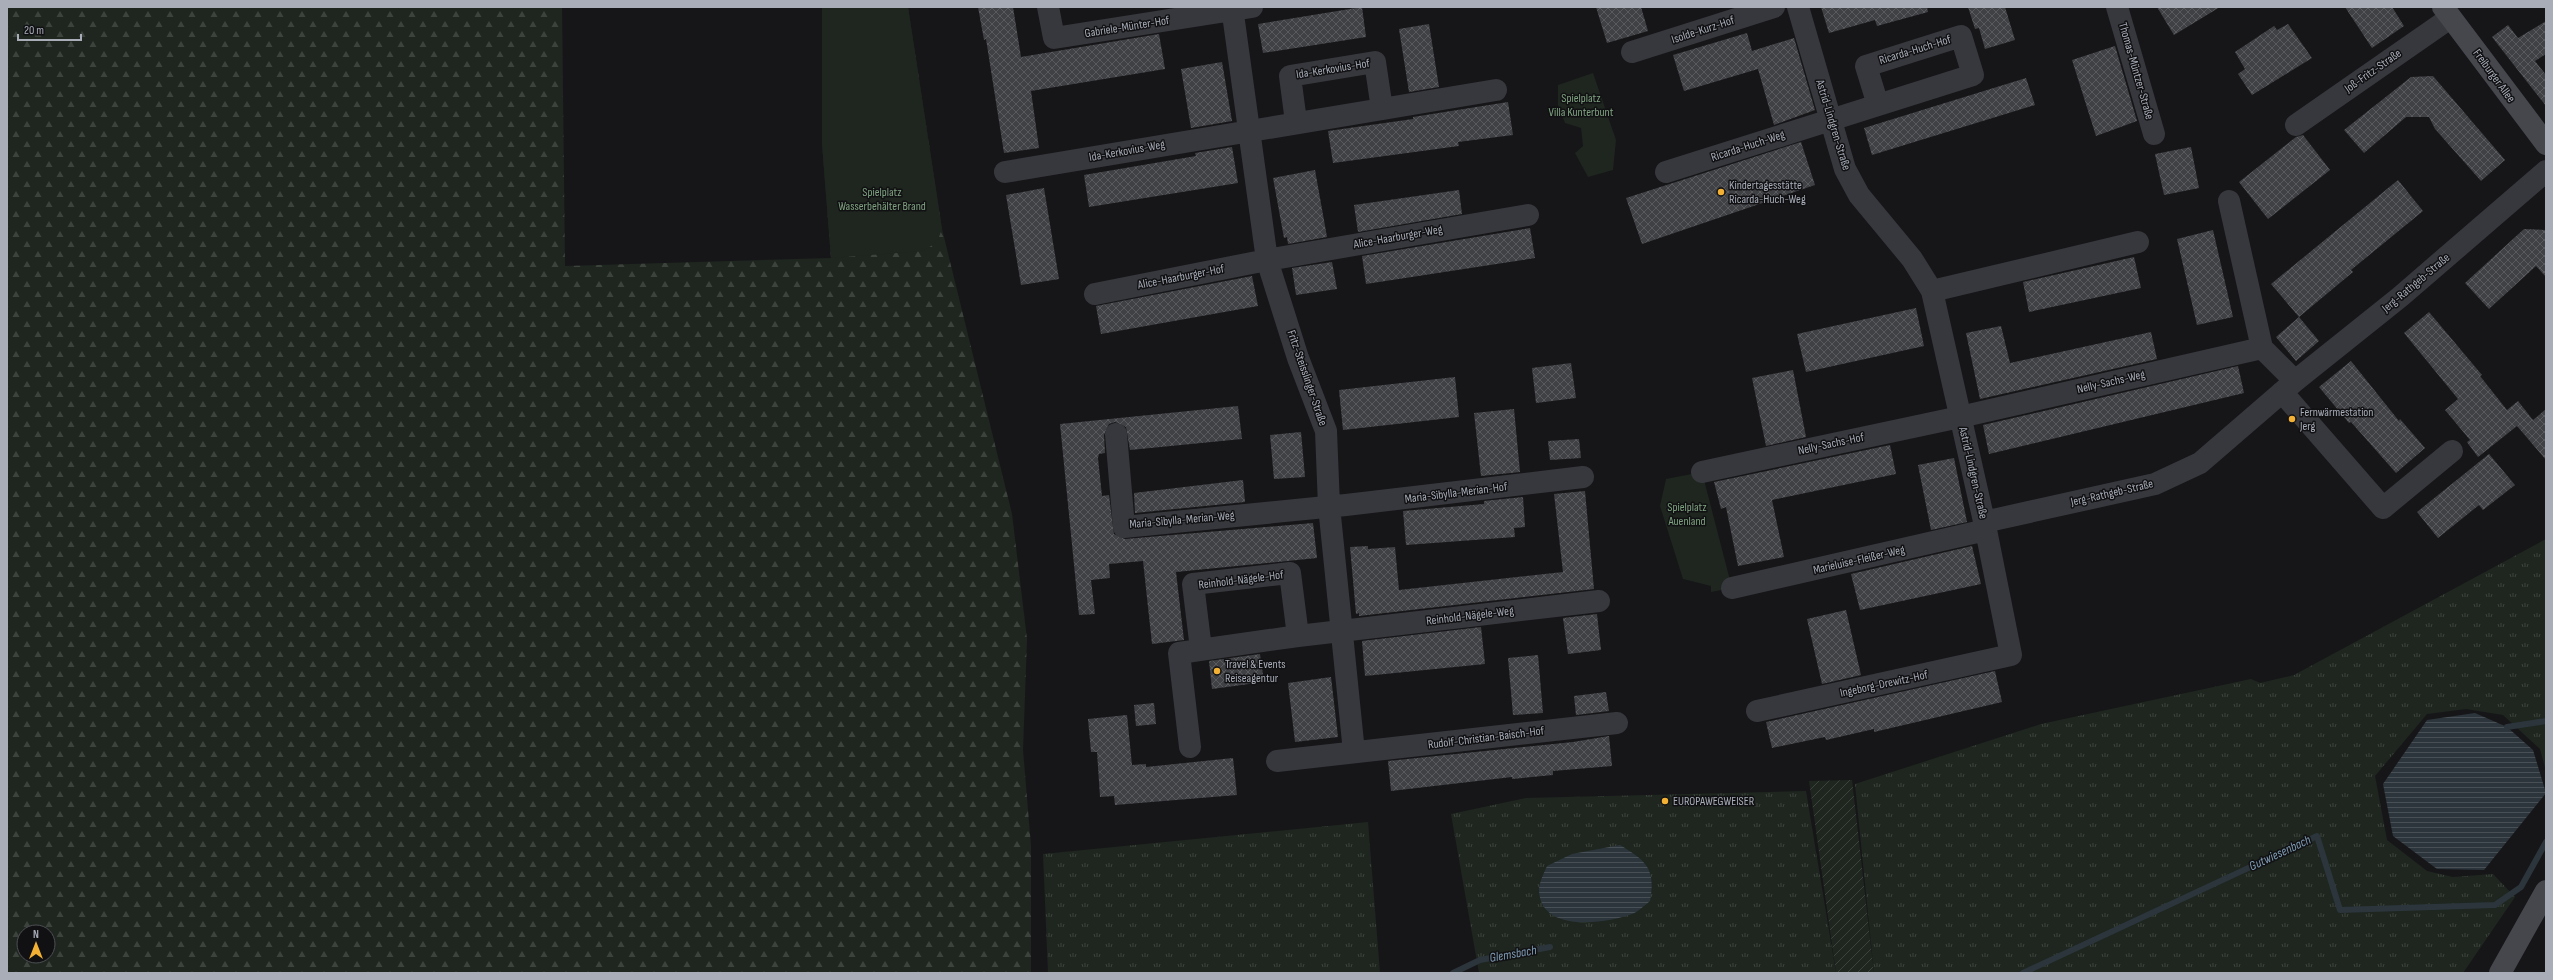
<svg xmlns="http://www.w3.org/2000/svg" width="2553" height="980" font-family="'Sofia Sans Condensed',sans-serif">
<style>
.grass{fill:url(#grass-tufts)}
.forest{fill:url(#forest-firs);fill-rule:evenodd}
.park{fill:#1e261f}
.garden{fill:url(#garden-furrows)}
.water{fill:url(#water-rules)}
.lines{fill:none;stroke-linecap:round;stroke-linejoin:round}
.stream{stroke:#2c353c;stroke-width:6}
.building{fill:url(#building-cross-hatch)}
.street{stroke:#37383d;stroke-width:22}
.secondary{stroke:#45474d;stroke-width:22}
.poi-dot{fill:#f2b134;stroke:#111113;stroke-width:1.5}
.labels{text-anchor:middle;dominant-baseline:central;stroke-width:3;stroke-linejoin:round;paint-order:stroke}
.street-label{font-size:12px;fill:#a8adb8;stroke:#111113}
.park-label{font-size:12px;fill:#7fa381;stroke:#111113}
.poi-label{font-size:12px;fill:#a8adb8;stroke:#111113;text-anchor:start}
.water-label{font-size:13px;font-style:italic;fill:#7f9bb3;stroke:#111113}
</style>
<defs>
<pattern id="grass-tufts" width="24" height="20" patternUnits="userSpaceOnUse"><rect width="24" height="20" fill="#1e261f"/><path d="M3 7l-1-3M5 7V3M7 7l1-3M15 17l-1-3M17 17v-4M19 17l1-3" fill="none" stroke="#3c433d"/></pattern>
<pattern id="forest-firs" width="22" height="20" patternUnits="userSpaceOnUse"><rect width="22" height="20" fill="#1e261f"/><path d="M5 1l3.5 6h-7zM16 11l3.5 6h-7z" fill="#3c433d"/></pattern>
<pattern id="garden-furrows" width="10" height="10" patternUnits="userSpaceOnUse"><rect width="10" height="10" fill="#1e261f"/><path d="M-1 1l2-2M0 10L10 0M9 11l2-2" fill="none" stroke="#3c433d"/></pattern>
<pattern id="water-rules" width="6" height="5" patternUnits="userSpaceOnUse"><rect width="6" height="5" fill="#2c353c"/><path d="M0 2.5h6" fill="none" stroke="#485056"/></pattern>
<pattern id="building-cross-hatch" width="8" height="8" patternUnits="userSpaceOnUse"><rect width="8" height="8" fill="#404145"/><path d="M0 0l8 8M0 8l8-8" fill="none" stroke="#595a5e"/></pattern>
</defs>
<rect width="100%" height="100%" fill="#161618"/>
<path class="grass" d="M2546 539V771L2540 749 2503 715 2466 709 2427 714 2375 776 2387 840 2427 871 2453 877 2493 874 2515 897 2463 973H1874L1855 784 2041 724 2251 679 2260 683 2294 675Z
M1806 791 1836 973H1479L1451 814 1526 798Z
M1368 822 1380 973H1048L1043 854Z"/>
<path class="forest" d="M7 7H562L565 266 831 258 822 144V7H908L942 229 1012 514 1027 639 1023 750 1031 846V973H7ZM24 932H48V956H24Z"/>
<path class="park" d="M822 7H908L942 229 937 242 923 251 831 258 822 144Z
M1593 73 1616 140 1613 170 1588 177 1575 153 1583 146 1581 128 1565 123 1558 105V85Z
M1702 472 1732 588 1711 592V586L1683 579 1660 506 1666 479Z"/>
<path class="garden" d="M1852 780 1874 973H1836L1809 781Z"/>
<path class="water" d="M2475 713 2507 727 2533 750 2546 793 2484 870 2437 869 2393 836 2383 784 2427 720Z
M1620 845C1646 861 1656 868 1650 901 1645 905 1638 912 1632 914 1605 924 1540 933 1539 890 1539 883 1544 873 1547 866L1572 854Z"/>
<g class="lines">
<path class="stream" d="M2507 727 2546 721
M1453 973 1480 960 1550 947
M2023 973 2317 836 2340 910 2495 905 2521 887 2546 842"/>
</g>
<path class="building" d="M978 7H1013L1021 57 1159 34 1165 69 1031 91 1039 148 1004 153 986 39 984 40Z
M1362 7 1366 37 1263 53 1258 24Z
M1596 7H1641L1648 31 1607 43Z
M1821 7H1927L1928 12 1877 26 1875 20 1829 33Z
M1968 7H2005L2015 40 1985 49 1979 28 1975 29Z
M2157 7H2220L2174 35Z
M2345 7H2392L2404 26 2372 48Z
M2546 21V54L2535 61 2546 75V106L2492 37 2508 25 2518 38Z
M1429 24 1439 87 1409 92 1399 29Z
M2288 24 2312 58 2252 95 2238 74 2245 69 2235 52 2274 26 2277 30Z
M1747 33 1752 51 1794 38 1815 110 1774 125 1758 69 1684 91 1673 55Z
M2115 46 2137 121 2096 136 2072 60Z
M1222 62 1232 121 1191 128 1181 69Z
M2433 76 2505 160 2481 181 2435 129 2429 117H2406L2364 153 2344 130 2411 77Z
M2026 78 2035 105 1872 155 1864 128Z
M1508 102 1513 135 1458 142 1459 146 1333 163 1328 131 1413 119V117Z
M2303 135 2330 170 2268 219 2239 182 2296 137Z
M1801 142 1815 185 1642 244 1626 198Z
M1232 147 1238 183 1089 207 1084 175 1196 156 1195 153Z
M2191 147 2199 188 2164 195 2155 154Z
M1315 170 1327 237 1288 244 1287 237 1284 238 1273 178Z
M2398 180 2423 211 2351 270 2353 272 2299 317 2271 284Z
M1044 188 1059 279 1021 285 1006 195Z
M1459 190 1462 214 1358 232 1354 205Z
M1530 228 1535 258 1366 284 1362 256Z
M2524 229 2546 230V277L2536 266 2489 309 2465 283Z
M2213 230 2233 317 2197 325 2177 239Z
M2134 257 2141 288 2029 312 2023 282Z
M1332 262 1337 289 1296 295 1292 268Z
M1252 276 1258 306 1101 334 1096 306Z
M1916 308 1924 346 1806 372 1797 334Z
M2429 312 2482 375 2480 376 2507 410 2518 401 2533 420 2546 409V460L2517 426 2478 457 2467 442 2470 440 2445 410 2458 399 2404 333Z
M2299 317 2319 341 2296 361 2276 337Z
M2001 326 2010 363 2151 332 2157 359 1980 399 1966 333Z
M2351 361 2399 421 2400 419 2425 448 2396 473 2351 422 2349 423 2319 387Z
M1571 363 1576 398 1536 403 1532 368Z
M2238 366 2244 393 1989 454 1983 425Z
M1793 370 1806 437 1766 446 1752 378Z
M1455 377 1459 417 1343 430 1339 390Z
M1238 406 1242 439 1130 450 1126 427 1115 422 1109 424 1104 435 1105 453 1099 454 1098 458 1102 496 1109 495 1114 534 1125 539 1313 523 1317 558 1176 572 1184 640 1152 644 1143 561 1109 564 1110 578 1091 580 1095 614 1079 615 1060 424Z
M1514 409 1520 472 1481 476 1474 413Z
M1301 432 1305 477 1274 479 1270 435Z
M1579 439 1581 458 1550 460 1548 441Z
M1890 445 1896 474 1772 500 1784 557 1738 566 1726 507 1721 509 1714 482Z
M2489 454 2515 485 2483 510 2479 505 2438 538 2417 512Z
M1954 458 1967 522 1931 530 1918 465Z
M1243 480 1245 502 1135 513 1134 493Z
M1585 491 1594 589 1359 616V613L1356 614 1350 547 1368 546V549L1395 547 1399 590 1563 572 1554 494Z
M1523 497 1525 527 1514 528 1515 537 1406 545 1403 511 1484 504V501Z
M1972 546 1981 584 1860 610 1851 574Z
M1846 610 1861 675 1822 684 1807 619Z
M1597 614 1601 650 1568 654 1563 618Z
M1481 627 1485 664 1365 676 1362 641Z
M1260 654 1264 682 1212 689 1209 661Z
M1538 655 1543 713 1513 715 1508 658Z
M1995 671 2002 702 1874 732V729L1826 740 1825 737 1772 748 1766 722Z
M1331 677 1338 737 1295 742 1288 683Z
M1606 692 1609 711 1576 715 1574 696Z
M1154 703 1156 724 1136 726 1134 705Z
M1127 715 1132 765 1146 764V767L1233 758 1237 795 1115 805 1114 796 1100 797 1097 752H1091L1088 719Z
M1609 736 1612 766 1553 771V775L1512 779V777L1391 791 1388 761 1573 742Z"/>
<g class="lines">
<path class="street" d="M1048 7 1054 38 1252 7
M1232 7 1267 260 1298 358 1326 431 1329 506 1354 752
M2117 7 2154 134
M1632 52 1774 7
M1296 122 1290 76 1375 62 1382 109
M2296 125 2450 18
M1005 172 1496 90
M1666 172C1768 139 1871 108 1973 75L1961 36 1866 66 1878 105
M2229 201 2262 348
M1932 291 2138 242
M1095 294 1267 260 1528 215
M2282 392 2383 508 2452 451
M1116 434 1124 527 1346 505 1583 477
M1702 472 1960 417 2262 348 2295 381
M1984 522 2155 484 2200 463 2295 381 2400 297 2546 171
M1732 588 1986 530
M1201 649 1193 584 1290 573 1298 636
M1757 711 2011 655 1986 530 1932 291 1912 259 1859 195 1845 169 1798 7
M1190 747 1179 653 1298 636 1599 601
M1277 761 1617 723"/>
<path class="secondary" d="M2443 7 2546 144
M2500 973 2546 891"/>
</g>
<g class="poi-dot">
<circle cx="1721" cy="192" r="4"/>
<circle cx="2292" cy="419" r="4"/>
<circle cx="1217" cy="671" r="4"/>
<circle cx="1665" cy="801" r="4"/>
</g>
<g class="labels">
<g class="street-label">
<text transform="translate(1127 27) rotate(-9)">Gabriele-Münter-Hof</text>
<text transform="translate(1703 30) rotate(-18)">Isolde-Kurz-Hof</text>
<text transform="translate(1915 50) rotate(-17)">Ricarda-Huch-Hof</text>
<text transform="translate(1333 69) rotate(-9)">Ida-Kerkovius-Hof</text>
<text transform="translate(2136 71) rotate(74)">Thomas-Müntzer-Straße</text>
<text transform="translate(2373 71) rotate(-35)">Joß-Fritz-Straße</text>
<text transform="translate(2494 76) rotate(54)">Freiburger Allee</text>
<text transform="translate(1833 125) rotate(73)">Astrid-Lindgren-Straße</text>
<text transform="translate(1748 146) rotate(-18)">Ricarda-Huch-Weg</text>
<text transform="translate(1127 151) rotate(-10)">Ida-Kerkovius-Weg</text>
<text transform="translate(1398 237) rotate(-10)">Alice-Haarburger-Weg</text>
<text transform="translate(1181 277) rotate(-11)">Alice-Haarburger-Hof</text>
<text transform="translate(2416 283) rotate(-40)">Jerg-Rathgeb-Straße</text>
<text transform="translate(1307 378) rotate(71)">Fritz-Steisslinger-Straße</text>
<text transform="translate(2111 382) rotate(-13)">Nelly-Sachs-Weg</text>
<text transform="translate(1831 444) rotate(-12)">Nelly-Sachs-Hof</text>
<text transform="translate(1973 473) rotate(77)">Astrid-Lindgren-Straße</text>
<text transform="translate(1456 493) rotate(-7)">Maria-Sibylla-Merian-Hof</text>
<text transform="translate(2112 493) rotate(-13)">Jerg-Rathgeb-Straße</text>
<text transform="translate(1182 520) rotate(-5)">Maria-Sibylla-Merian-Weg</text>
<text transform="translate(1859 560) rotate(-13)">Marieluise-Fleißer-Weg</text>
<text transform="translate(1241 580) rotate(-7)">Reinhold-Nägele-Hof</text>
<text transform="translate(1470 616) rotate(-7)">Reinhold-Nägele-Weg</text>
<text transform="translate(1884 684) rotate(-12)">Ingeborg-Drewitz-Hof</text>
<text transform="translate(1486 738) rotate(-7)">Rudolf-Christian-Baisch-Hof</text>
</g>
<g class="park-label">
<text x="1581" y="98">Spielplatz<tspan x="1581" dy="14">Villa Kunterbunt</tspan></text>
<text x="882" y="192">Spielplatz<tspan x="882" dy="14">Wasserbehälter Brand</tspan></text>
<text x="1687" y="507">Spielplatz<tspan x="1687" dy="14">Auenland</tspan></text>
</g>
<g class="poi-label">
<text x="1729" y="185">Kindertagesstätte<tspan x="1729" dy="14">Ricarda-Huch-Weg</tspan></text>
<text x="2300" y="412">Fernwärmestation<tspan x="2300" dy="14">Jerg</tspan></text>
<text x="1225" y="664">Travel &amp; Events<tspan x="1225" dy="14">Reiseagentur</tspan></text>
<text x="1673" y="801">EUROPAWEGWEISER</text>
</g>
<g class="water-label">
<text transform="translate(2280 853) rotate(-25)">Gutwiesenbach</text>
<text transform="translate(1513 954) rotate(-10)">Glemsbach</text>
</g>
</g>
<rect width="2553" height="980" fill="none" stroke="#a8adb8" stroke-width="16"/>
<g transform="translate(36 944)"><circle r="19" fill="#111113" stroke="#4d4f55"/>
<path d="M0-3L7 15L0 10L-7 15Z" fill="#f2b134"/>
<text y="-6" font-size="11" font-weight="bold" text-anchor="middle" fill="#a8adb8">N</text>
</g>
<path d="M18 34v6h63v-6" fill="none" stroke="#a8adb8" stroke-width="2"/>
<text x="24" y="34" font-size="12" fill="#a8adb8" stroke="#111113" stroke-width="3" paint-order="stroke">20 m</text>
</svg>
